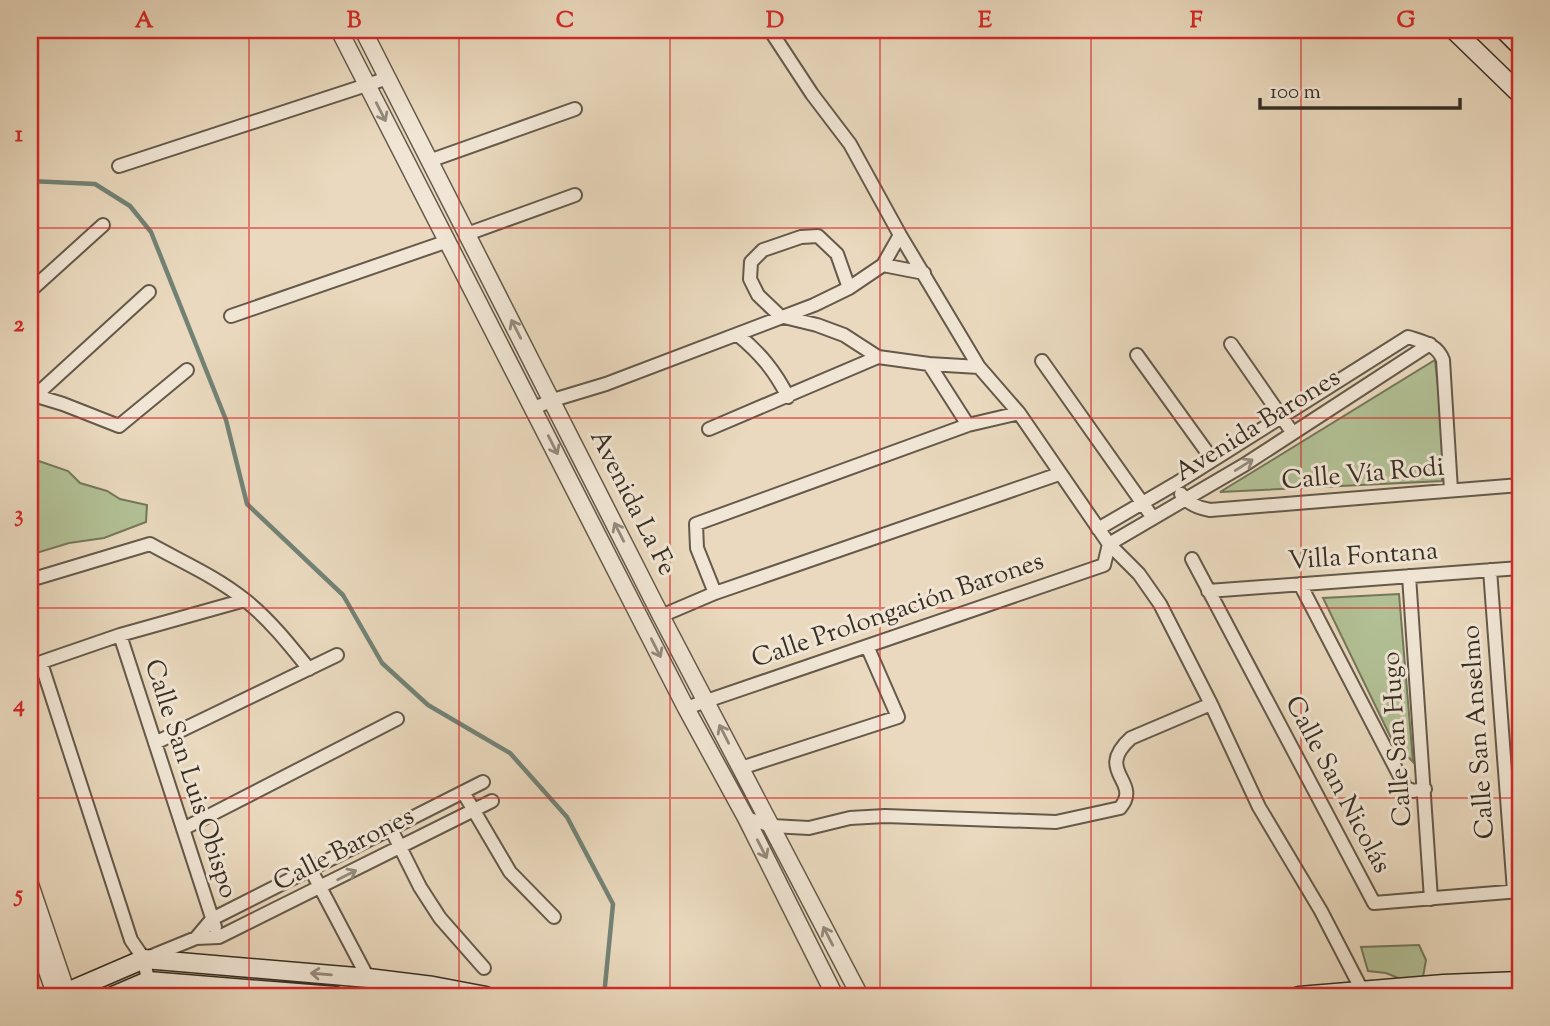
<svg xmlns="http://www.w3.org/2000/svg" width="1550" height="1026" font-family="'Sorts Mill Goudy',serif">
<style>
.green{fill:#b2c095;stroke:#74775c;stroke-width:2}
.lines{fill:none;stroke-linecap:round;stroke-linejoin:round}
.stream{stroke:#728376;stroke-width:4.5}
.minor-casing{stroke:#64594a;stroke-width:16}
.tertiary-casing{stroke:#64594a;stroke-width:19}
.secondary-casing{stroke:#372e24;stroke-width:21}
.minor{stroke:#f1e6d5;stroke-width:12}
.tertiary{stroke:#f1e6d5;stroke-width:16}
.secondary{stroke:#f1e6d5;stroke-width:18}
.oneway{stroke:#948a7c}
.grid{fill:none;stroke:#d62828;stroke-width:2;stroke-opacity:0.55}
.labels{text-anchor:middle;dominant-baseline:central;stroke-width:6;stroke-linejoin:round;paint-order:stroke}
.street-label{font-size:26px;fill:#372e24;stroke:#f1e6d5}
.neatline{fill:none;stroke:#d62828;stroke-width:2.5}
.grid-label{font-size:23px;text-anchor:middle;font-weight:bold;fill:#d62828}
</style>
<rect width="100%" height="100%" fill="#ead9be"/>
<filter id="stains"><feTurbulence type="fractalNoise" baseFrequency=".00286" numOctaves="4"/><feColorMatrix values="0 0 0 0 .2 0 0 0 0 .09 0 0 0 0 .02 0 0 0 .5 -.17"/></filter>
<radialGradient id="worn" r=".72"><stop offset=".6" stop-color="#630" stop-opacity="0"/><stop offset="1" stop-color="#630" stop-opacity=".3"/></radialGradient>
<path class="green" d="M1435 360 1442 423V481L1220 492Z
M30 458 68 471 80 483 107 491 120 499 147 505 146 522 104 538 69 543 30 555Z
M1399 594 1413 762 1392 740 1323 598Z
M1419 945 1426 960 1423 977 1408 982 1386 973 1368 971 1361 947Z"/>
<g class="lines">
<path class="stream" d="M30 181 95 184 130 206 151 232 226 420 247 504 343 595 382 663 428 705 510 753 567 817 613 904 604 996"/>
<g class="minor-casing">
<path id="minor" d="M770 30 812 94 850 144 900 235 979 367 1019 413 1109 544 1139 574 1160 604 1211 704 1259 807 1321 911 1365 996
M429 161 575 109
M119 166 388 78
M467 234 575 195
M883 265 924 273
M849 288 837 254 818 236 801 237 763 250 751 262 750 279 758 295 780 316 817 325 844 335 878 357 929 364
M30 291 103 225
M231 316 448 241
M738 335C760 353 775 371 788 397
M1231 344 1292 432
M1137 355 1212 459
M1042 361 1153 518
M30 394 63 404 119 426 187 370
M35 396 149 292
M534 408 553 400 606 384 814 305 849 288 883 265 900 235
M968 425 929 364 979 367
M709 429 878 357
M1181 494C1188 504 1198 508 1210 510L1520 485
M1098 529 1175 484 1408 337C1423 342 1437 344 1443 360L1451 490
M1192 559 1374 903 1520 891
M1490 570 1514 891
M1409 576 1431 899
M30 580 150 544C182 562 217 577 245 600 270 620 289 644 309 669
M1300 584 1406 788 1413 791 1425 789
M1208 591 1520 568
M715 593 697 548 696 524 968 425 1019 413
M661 616 715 593 1059 474
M120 635 215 927
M41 663 131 940 144 959 148 981
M30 666 120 635 245 600
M686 708 1104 565 1109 544 1244 465 1430 344
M155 743 337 655
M741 768 898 717 867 646
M463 792 510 872 554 917
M746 818 772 826 809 828 850 818 885 816 1056 822 1120 808C1143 781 1093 772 1131 738L1211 704
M183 829 397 719
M391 829 420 887 440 918 484 968
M311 870 368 978
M196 938 212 919 483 782
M147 958 196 938 219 937 492 801"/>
</g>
<g class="tertiary-casing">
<path id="tertiary" d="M339 30 686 708 746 818 835 996
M363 30 661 616 860 996
M30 884 68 996
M30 923 56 996"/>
</g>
<g class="secondary-casing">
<path id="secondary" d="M1454 30 1520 94
M1504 30 1520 46
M58 996 144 959 368 978 433 986 486 996
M113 996 148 981 335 996
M1299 996 1444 984 1520 981"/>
</g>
<use href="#minor" class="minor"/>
<use href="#tertiary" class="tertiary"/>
<use href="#secondary" class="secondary"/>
</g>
<defs><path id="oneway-shaft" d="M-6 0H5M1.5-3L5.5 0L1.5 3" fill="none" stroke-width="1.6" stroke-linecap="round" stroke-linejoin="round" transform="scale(1.75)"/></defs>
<g class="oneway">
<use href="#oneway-shaft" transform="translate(381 112) rotate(63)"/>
<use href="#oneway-shaft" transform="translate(516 329) rotate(-117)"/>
<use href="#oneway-shaft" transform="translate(553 445) rotate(63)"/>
<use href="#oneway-shaft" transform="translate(1244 465) rotate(-32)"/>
<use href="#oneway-shaft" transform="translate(619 532) rotate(-117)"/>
<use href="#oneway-shaft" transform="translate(656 648) rotate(63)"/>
<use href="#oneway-shaft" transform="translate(724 734) rotate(-117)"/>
<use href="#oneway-shaft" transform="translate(762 849) rotate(63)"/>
<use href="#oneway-shaft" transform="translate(347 875) rotate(-27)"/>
<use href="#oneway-shaft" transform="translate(828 936) rotate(-117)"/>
<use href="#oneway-shaft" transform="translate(321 974) rotate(-175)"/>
</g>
<path class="grid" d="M249 30V996M459 30V996M670 30V996M880 30V996M1091 30V996M1301 30V996M30 228H1520M30 418H1520M30 608H1520M30 798H1520"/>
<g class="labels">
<g class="street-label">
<text transform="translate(1258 426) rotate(-32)">Avenida Barones</text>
<text transform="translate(1363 475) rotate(-5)">Calle Vía Rodi</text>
<text transform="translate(632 503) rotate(63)">Avenida La Fe</text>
<text transform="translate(1363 557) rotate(-4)">Villa Fontana</text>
<text transform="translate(898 611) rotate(-19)">Calle Prolongación Barones</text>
<text transform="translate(1479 732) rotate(-94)">Calle San Anselmo</text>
<text transform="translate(1398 739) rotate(-94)">Calle San Hugo</text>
<text transform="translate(190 779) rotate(72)">Calle San Luis Obispo</text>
<text transform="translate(1337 785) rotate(62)">Calle San Nicolás</text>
<text transform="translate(344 850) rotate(-27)">Calle Barones</text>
</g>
</g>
<rect width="1550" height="1026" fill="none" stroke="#ead9be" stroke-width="77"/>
<path d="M1260 98v10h200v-10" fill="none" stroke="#372e24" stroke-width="3.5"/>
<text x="1270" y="98" font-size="21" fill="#372e24" stroke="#f1e6d5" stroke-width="5" paint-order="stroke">100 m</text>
<rect x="38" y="38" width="1474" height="950" class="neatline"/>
<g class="grid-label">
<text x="144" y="27">A</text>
<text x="354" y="27">B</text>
<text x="565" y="27">C</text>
<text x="775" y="27">D</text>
<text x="985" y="27">E</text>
<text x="1196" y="27">F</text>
<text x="1406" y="27">G</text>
<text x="19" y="141">1</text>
<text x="19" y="331">2</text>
<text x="19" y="521">3</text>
<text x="19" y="711">4</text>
<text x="19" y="901">5</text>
</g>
<rect width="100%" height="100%" filter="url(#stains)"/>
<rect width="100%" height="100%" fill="url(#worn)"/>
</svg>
